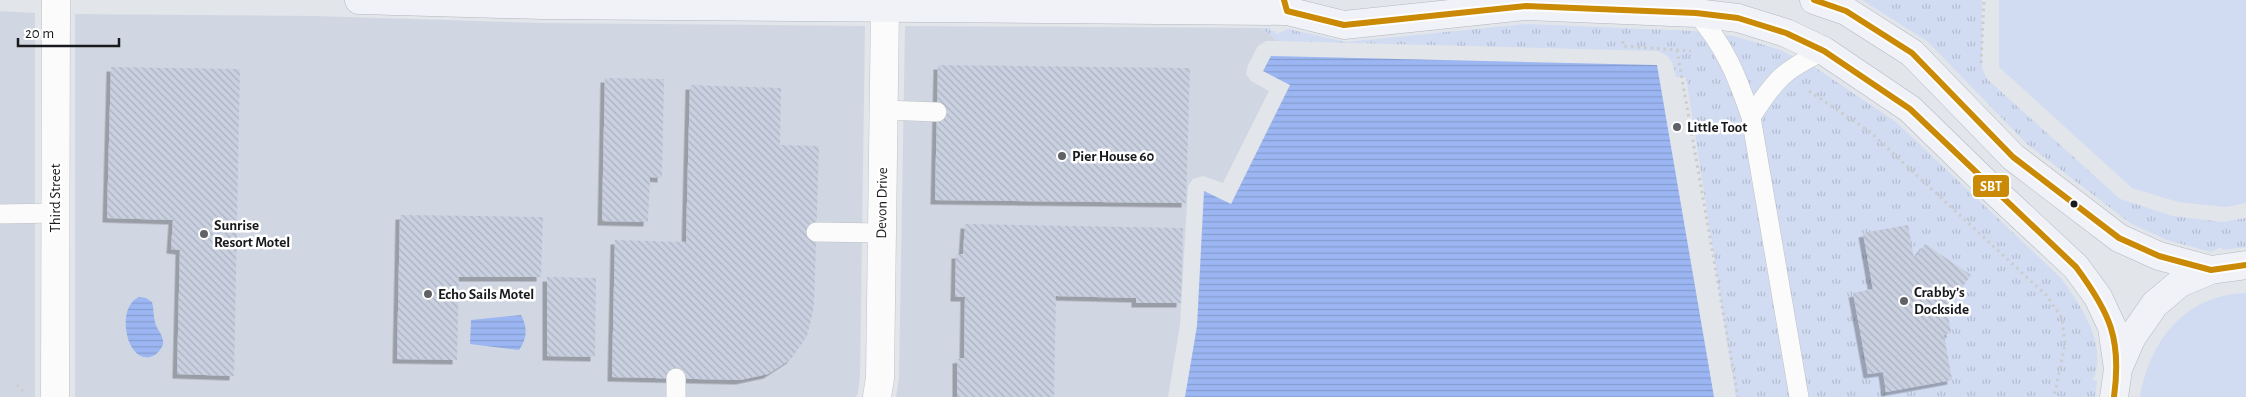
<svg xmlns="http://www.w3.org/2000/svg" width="2246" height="397" font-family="'Alegreya Sans',sans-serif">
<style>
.built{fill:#d1d7e2}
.grass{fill:#d1dcf3}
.park{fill:url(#park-tufts)}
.water{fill:url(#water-rules)}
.building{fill:url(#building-back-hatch);filter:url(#shadow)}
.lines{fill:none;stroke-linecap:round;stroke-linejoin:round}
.service-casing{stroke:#c0c2c6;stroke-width:20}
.minor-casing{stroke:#c0c2c6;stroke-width:29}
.primary-casing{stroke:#b2b7c0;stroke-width:29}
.path{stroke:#ccccce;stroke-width:3;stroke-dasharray:2.5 4;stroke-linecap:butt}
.service{stroke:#fbfbfc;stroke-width:19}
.minor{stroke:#fbfbfc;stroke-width:28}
.primary{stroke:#f0f2f7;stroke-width:28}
.bus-1-casing{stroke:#fff;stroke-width:10}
.bus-1{stroke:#ca8a06;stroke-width:6}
.poi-dot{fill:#5f6165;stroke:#fff;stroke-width:2}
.bus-dot{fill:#181a1d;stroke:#fff;stroke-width:2}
.labels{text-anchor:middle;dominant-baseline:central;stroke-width:5;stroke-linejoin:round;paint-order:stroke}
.poi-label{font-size:15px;font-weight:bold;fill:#181a1d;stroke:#fff;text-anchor:start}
.street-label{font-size:15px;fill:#181a1d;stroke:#fff}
.line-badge{stroke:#fff;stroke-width:2}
.badge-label{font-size:14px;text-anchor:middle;font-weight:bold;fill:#fff}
</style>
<defs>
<pattern id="park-tufts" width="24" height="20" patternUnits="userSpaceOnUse" patternTransform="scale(1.25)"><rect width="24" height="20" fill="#d1dcf3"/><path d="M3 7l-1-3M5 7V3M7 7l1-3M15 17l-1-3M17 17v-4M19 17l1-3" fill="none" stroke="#b3bcd0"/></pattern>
<pattern id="water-rules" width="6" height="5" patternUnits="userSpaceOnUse" patternTransform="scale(1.25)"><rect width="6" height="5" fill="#9bb6f2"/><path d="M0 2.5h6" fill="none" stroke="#859ccf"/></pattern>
<pattern id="building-back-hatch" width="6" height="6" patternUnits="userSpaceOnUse" patternTransform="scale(1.25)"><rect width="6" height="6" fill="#c9d0e0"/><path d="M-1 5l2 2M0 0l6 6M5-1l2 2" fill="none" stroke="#acb2c0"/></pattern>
<filter id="shadow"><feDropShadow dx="-4.5" dy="4.5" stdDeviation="0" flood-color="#0004"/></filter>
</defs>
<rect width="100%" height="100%" fill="#e2e5ea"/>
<path class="built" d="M0 11 35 13V397H0Z
M75 14 314 16 542 23 865 26 860 377 858 393 856 397H75Z
M905 26 1261 28 1278 41H1266L1258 46 1248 65 1246 74 1251 81 1269 91 1223 183 1203 176 1193 179 1188 186 1180 325 1168 397H896L899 378Z"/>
<path class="grass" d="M1999 0H2246V203L2226 207 2178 202 2132 188 1999 67Z
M2246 293V397H2140C2150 340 2185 295 2246 293Z"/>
<path class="park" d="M1862 0H1982V68L1987 79 2120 199 2173 216 2223 222 2246 218V247L2223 250 2221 247 2211 252 2167 240 2130 223 2027 144 1927 41Z
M1526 24 1694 31 1733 36 1778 49 1813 66 1896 122 2061 278C2081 306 2108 344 2093 380L2097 381 2095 397H1736L1686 77H1676C1673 63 1672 56 1657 51L1278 41 1261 28H1270L1271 31H1275L1276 34 1288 29 1346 42Z"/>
<path class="water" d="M1271 56 1657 65 1714 397H1185L1197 326 1204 191 1231 204 1290 85 1263 71Z
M139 297 146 298 152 302C154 309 153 315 155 322 156 329 164 335 163 343 163 347 158 353 155 355 127 370 114 307 139 297Z
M521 315C528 328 527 339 519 350L470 344 471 320Z"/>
<path class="building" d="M938 65 1190 68 1186 203 935 200Z
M111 67 240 69 234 376 177 374 180 250 171 249 173 220 107 218Z
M605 78 664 79 662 178 650 177 648 222 602 221Z
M690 85 781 88 780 145 819 146 814 307 807 336 791 359 768 374 740 380 612 377 615 240 686 242Z
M400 215 543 217 541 277H459L457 360 397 359Z
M965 224 1183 228 1181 303H1136V298L1056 296 1054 397H957V359L964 358 965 297H955L956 254H963Z
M1908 225 1914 259 1925 244 1971 275 1947 309 1951 333 1944 335 1952 380 1886 392 1883 372 1868 374 1853 293 1873 289 1863 233Z
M547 277 596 278 595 357 547 356Z"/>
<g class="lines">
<g class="service-casing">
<path id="service" d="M1696 13C1725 46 1737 76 1751 117L1799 397
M884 110 937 112
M1751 117C1775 80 1783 70 1824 51
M0 214 55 213
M816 232 882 233
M676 397V378"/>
</g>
<g class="minor-casing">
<path id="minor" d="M55 397 56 0
M877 397 880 378 885 8"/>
</g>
<g class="primary-casing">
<path id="primary" d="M359 0 542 5 1287 11 1344 25 1526 6 1624 10 1696 13 1738 18 1786 33 1824 51 1910 109 1987 184 2076 267 2098 297 2112 327 2118 369
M1814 0 1846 11 1912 53 2013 157 2119 238 2159 256 2211 270
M2114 397 2118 369 2132 337 2155 304 2180 283 2211 270 2246 265"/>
</g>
<path class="path" d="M1623 41V46L1691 51
M1677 50 1738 397
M1981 63 1984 0
M1809 91 1870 132 2046 295 2062 318 2065 344 2054 397
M17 385 23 391"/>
<use href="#service" class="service"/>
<use href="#minor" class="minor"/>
<use href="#primary" class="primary"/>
<g class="bus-1-casing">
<path id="bus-1" d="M1284 0 1287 11 1344 25 1526 6 1696 13 1738 18 1786 33 1824 51 1910 109 2076 267C2110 313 2122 339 2114 397
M1814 0 1846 11 1912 53 2013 157 2119 238 2159 256 2211 270 2246 265"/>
</g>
<use href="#bus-1" class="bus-1"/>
</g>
<g class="poi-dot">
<circle cx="1677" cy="127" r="5"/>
<circle cx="1062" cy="156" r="5"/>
<circle cx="204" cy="234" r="5"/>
<circle cx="428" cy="294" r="5"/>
<circle cx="1904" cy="301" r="5"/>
</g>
<circle class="bus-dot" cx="2074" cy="204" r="4.5"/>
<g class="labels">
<g class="poi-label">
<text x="1687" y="127">Little Toot</text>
<text x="1072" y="156">Pier House 60</text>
<text x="214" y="225">Sunrise<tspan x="214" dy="17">Resort Motel</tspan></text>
<text x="1914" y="292">Crabby’s<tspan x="1914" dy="17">Dockside</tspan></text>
<text x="438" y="294">Echo Sails Motel</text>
</g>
<g class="street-label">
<text transform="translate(55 198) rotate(-90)">Third Street</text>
<text transform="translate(882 203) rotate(-89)">Devon Drive</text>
</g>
</g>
<rect class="line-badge" x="1972" y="174" width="38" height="24" rx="5" fill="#ca8a06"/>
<g class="badge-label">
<text x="1991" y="191">SBT</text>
</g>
<path d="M18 38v8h101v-8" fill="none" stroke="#181a1d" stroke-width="2.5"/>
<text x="25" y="38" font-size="15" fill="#181a1d" stroke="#ffffff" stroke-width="4" paint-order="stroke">20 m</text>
</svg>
